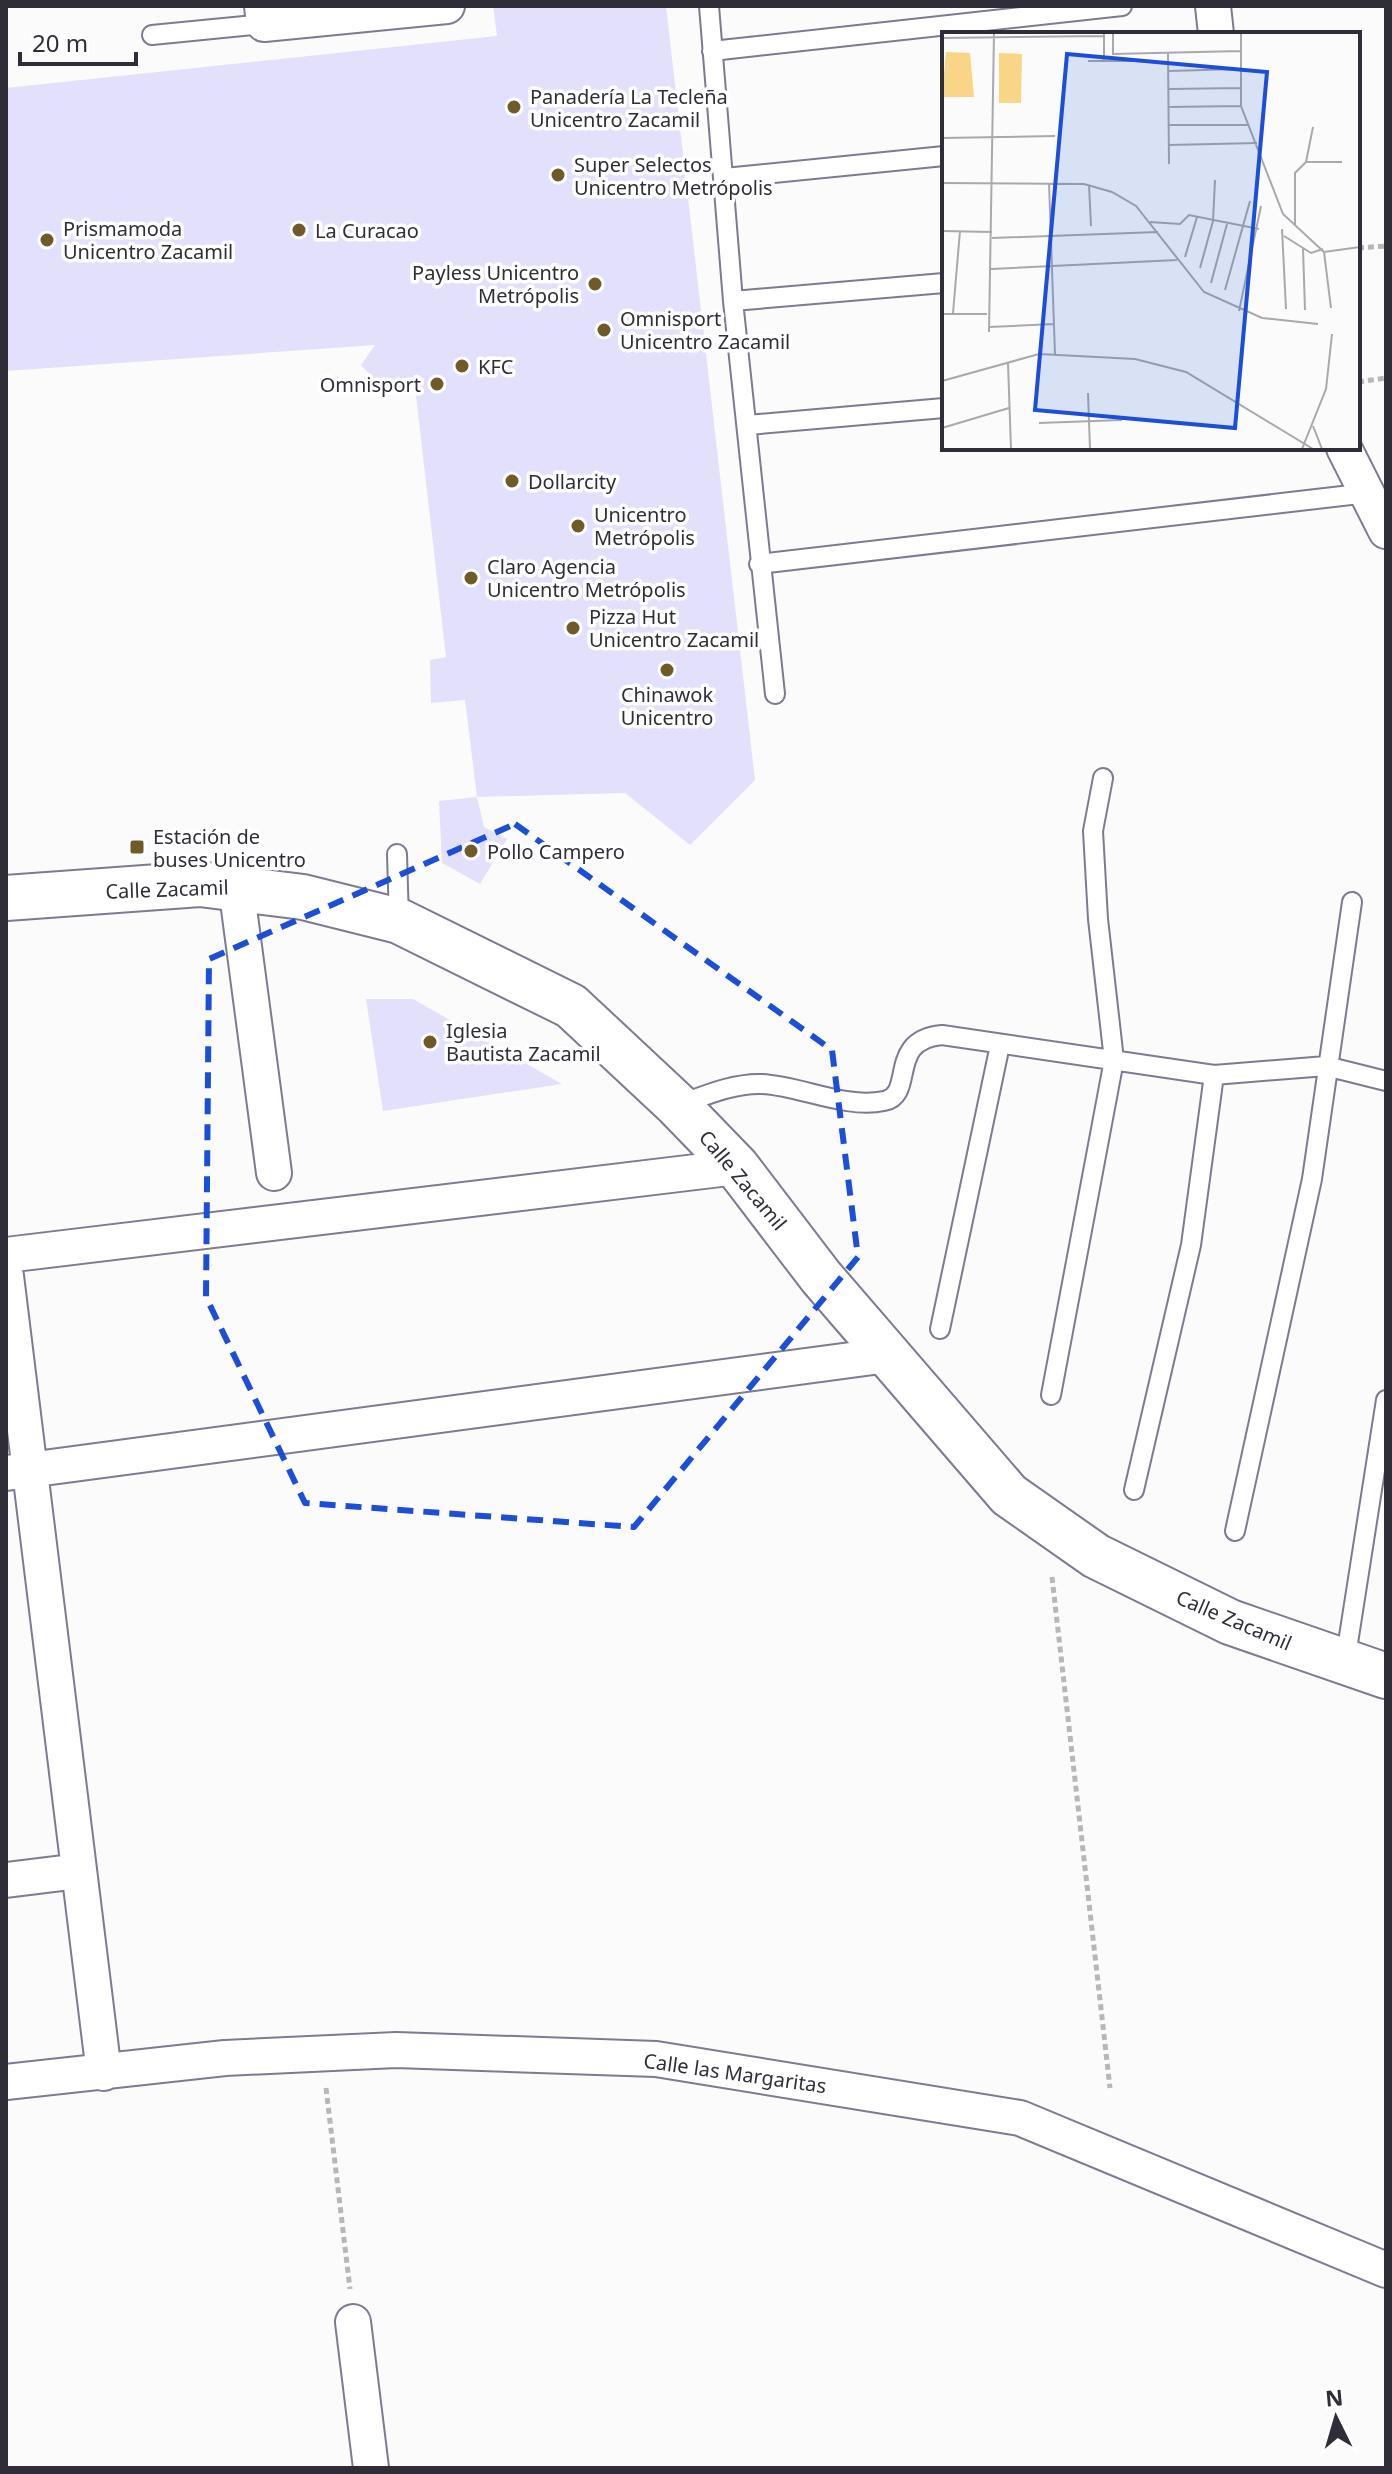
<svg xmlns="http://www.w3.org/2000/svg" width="1392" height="2474" font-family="'Noto Sans',sans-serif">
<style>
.building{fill:#e3e0fb}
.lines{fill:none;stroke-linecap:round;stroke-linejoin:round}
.lane-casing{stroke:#7d7a91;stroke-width:22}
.street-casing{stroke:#7d7a91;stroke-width:38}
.secondary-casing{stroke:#7d7a91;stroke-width:48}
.path{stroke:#b7b6ba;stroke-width:5;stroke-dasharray:6 4;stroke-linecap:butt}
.lane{stroke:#fff;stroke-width:18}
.street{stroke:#fff;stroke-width:34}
.secondary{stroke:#fff;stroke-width:44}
.marked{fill:none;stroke:#1d4ed8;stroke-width:6;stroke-dasharray:16 10;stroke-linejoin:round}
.poi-dot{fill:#6f5a29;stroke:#fff;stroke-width:3}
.labels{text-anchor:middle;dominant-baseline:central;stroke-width:7;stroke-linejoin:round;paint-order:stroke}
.poi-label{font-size:20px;fill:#2f2e38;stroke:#fff;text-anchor:start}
.street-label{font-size:20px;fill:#2f2e38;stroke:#fff}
.inset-road{fill:none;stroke:#a9a9ad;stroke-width:2}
.view{fill:#1d4ed8;fill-opacity:0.15;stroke:#1d4ed8;stroke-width:4}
.inset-edge{fill:none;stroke:#2f2e38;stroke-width:4}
</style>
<rect width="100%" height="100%" fill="#fbfbfb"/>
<path class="building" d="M493 6H666L755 780 690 845 625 793 477 797 465 700 431 703 430 660 446 657 414 378 388 394 361 365 375 345 6 371V88L497 36Z
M477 797 484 827 507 839 480 884 442 863 439 801Z
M366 999H413L562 1084 383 1111Z"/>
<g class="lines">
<g class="lane-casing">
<path id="lane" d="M709 6 733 301 775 694
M152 35 264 24
M712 51 1122 6
M725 178 944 156
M733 301 944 283
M748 425 944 408
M759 564 1368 493
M397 854 399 921
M679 1105C706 1095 734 1083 762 1084 801 1086 845 1109 884 1101 916 1095 886 1040 942 1035L1214 1075 1326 1066 1386 1081
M940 1329 1000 1045
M1051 1395 1114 1060 1098 919 1093 831 1103 778
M1134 1490 1191 1245 1214 1075
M1235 1531 1312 1179 1352 902
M1345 1662 1386 1400"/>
</g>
<g class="street-casing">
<path id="street" d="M262 6 264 24 447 6
M1213 6 1216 34
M1344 448 1386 531
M236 886 274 1173
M6 1255 737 1167
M6 1276 104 2073
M6 1473 888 1355
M6 1880 79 1871
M6 2082 225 2058 396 2050 656 2059 1020 2118 1386 2270
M353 2322 371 2468"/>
</g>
<g class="secondary-casing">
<path id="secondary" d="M6 898 200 884 303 897 399 921 571 1006 677 1105 737 1167 821 1277 1009 1495 1096 1556 1230 1622 1386 1676"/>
</g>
<path class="path" d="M1358 248 1386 246
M1358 382 1386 378
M1052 1577 1110 2088
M326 2088 350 2289"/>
<use href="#lane" class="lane"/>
<use href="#street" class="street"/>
<use href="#secondary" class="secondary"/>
</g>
<path class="marked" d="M515 824 832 1050 858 1257 634 1527 305 1503 206 1297 209 959Z"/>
<g class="poi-dot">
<circle cx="514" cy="107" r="8"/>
<circle cx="558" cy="175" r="8"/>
<circle cx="299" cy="230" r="8"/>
<circle cx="47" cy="240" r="8"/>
<circle cx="595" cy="284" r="8"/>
<circle cx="604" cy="330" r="8"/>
<circle cx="462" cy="366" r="8"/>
<circle cx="437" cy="384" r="8"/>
<circle cx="512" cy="481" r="8"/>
<circle cx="578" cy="526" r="8"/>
<circle cx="471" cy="578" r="8"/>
<circle cx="573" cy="628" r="8"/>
<circle cx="667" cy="670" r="8"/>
<rect x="129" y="839" width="16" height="16" rx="4"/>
<circle cx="471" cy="851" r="8"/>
<circle cx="430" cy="1042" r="8"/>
</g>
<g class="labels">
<g class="poi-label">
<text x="530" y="96">Panadería La Tecleña<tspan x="530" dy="23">Unicentro Zacamil</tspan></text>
<text x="574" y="164">Super Selectos<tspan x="574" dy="23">Unicentro Metrópolis</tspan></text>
<text x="63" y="228">Prismamoda<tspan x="63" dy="23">Unicentro Zacamil</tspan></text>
<text x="315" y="230">La Curacao</text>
<text x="579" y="272" text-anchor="end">Payless Unicentro<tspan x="579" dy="23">Metrópolis</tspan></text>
<text x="620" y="318">Omnisport<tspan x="620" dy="23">Unicentro Zacamil</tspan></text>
<text x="478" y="366">KFC</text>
<text x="421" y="384" text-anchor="end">Omnisport</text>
<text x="528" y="481">Dollarcity</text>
<text x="594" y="514">Unicentro<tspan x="594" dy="23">Metrópolis</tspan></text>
<text x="487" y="566">Claro Agencia<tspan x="487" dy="23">Unicentro Metrópolis</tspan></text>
<text x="589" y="616">Pizza Hut<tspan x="589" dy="23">Unicentro Zacamil</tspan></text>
<text x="667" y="694" text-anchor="middle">Chinawok<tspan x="667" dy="23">Unicentro</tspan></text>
<text x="153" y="836">Estación de<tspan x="153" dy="23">buses Unicentro</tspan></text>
<text x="487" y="851">Pollo Campero</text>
<text x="446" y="1030">Iglesia<tspan x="446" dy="23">Bautista Zacamil</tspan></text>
</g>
<g class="street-label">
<text transform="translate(167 889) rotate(-2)">Calle Zacamil</text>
<text transform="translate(743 1180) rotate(50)">Calle Zacamil</text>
<text transform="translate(1234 1620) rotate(23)">Calle Zacamil</text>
<text transform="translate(735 2073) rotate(8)">Calle las Margaritas</text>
</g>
</g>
<g transform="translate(942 32)">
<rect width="418" height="418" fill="#fbfbfb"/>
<path d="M4 20 28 21 32 65H0ZM57 21 80 22 79 71H57Z" fill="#f9d687"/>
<path class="inset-road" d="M162 1V29M171 1V22L299 19M171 1H256M299 1V74L341 182 382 220 389 276M0 6 162 4M226 21 227 132M146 29H191M226 39 299 37M226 57 299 56M226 75 299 74M227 93H307M0 106 113 104M227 113 315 111M364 130H400M0 151 142 152 170 160 194 174 262 260 320 286 376 292M107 151 113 322M147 153 149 194M208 190 238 192 247 183 317 197M353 193V141L364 130 371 95M340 197 344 277M0 199 50 200M342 204 369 221 381 217M50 206 216 200M361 216 363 278M382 220 418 215M243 225 255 185M258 236 271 189 273 148M49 237 235 228M269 251 285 192M283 258 308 169M297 279 319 174M11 281 18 199M0 282H45M47 295 112 292M47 300 52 1M66 331 69 417M0 349 97 322 193 327 244 340 371 417M146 361 148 417M97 391 180 388M371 394 380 417M0 396 67 376M360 417 384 357 390 302"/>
<path class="view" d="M125 22 325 40 293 396 93 378Z"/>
<rect width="418" height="418" class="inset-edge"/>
</g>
<rect width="1392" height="2474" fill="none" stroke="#2f2e38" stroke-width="16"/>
<g transform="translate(1336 2418) rotate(355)" stroke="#ffffff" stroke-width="6" paint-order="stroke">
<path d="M0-6L14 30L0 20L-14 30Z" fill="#2f2e38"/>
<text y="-12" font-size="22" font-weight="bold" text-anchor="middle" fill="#2f2e38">N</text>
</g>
<path d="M20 52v12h116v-12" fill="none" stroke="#2f2e38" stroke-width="4"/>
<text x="32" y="52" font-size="24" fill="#2f2e38" stroke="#ffffff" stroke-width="6" paint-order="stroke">20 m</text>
</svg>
